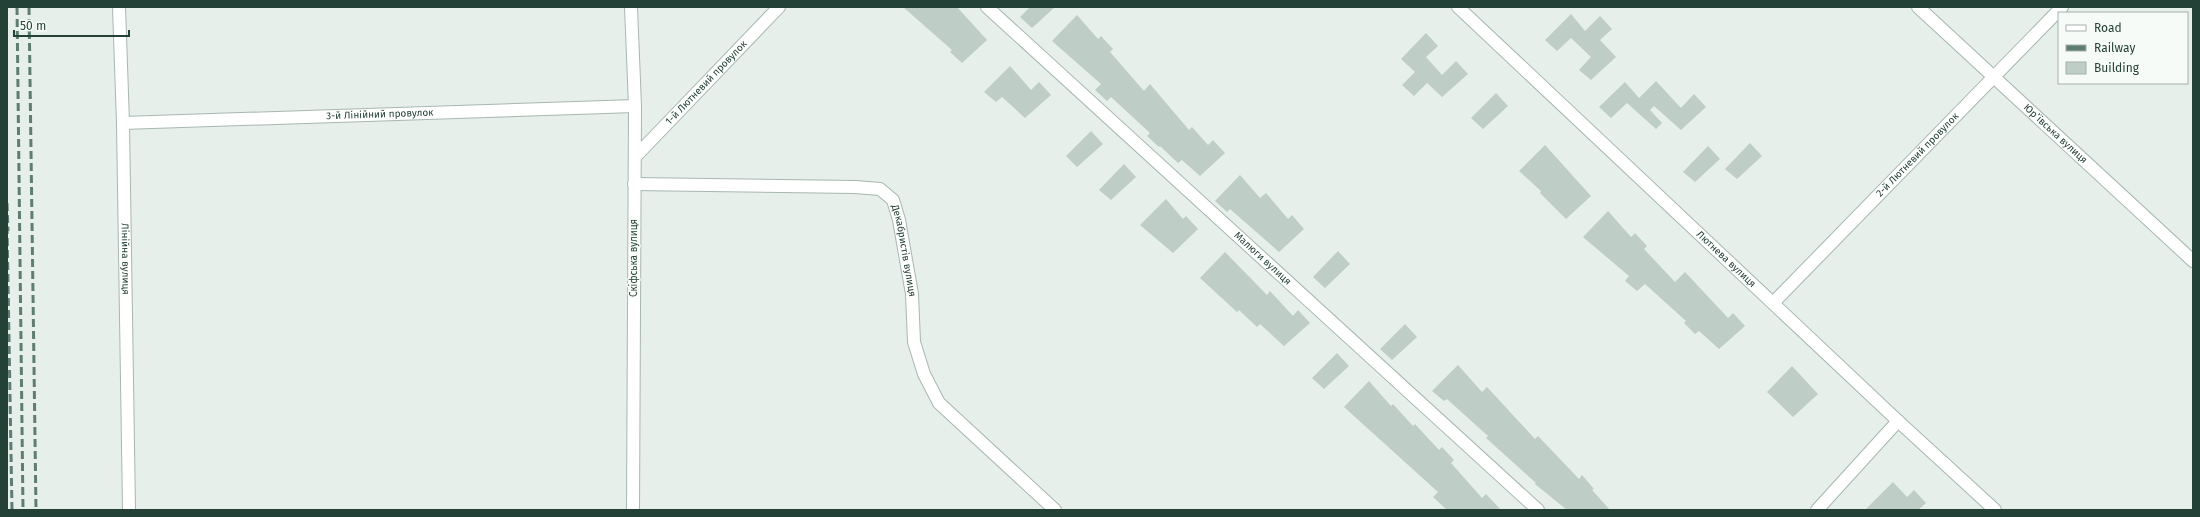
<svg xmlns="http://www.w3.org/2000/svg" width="2200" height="517" font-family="'Fira Sans',sans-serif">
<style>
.building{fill:#becdc5}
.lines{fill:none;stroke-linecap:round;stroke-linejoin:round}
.street-casing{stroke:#a8b7b1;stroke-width:14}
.street{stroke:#fff;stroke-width:12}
.rail{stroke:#5f7d72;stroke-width:3;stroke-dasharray:8 4;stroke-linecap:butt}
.labels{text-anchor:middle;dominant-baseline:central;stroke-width:3;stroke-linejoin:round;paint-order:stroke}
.street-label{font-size:10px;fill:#244137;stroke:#f7fbf8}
</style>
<rect width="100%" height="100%" fill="#e6efea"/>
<path class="building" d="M903 7H957L987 40 962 63 950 52 952 50Z
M1030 7H1055L1032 28 1020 17Z
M1571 14 1585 31 1600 16 1612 29 1600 40 1616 57 1591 80 1579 70 1591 57 1571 38 1557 51 1545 40Z
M1077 15 1098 39 1101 36 1113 49 1110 52 1144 91 1150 84 1189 130 1192 127 1208 145 1213 140 1225 153 1200 176 1182 160 1178 163 1160 146 1159 147 1147 136 1150 133 1111 97 1107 101 1095 90 1101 84 1052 41Z
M1426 33 1438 46 1426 57 1442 75 1456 61 1468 74 1442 97 1427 83 1414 96 1402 85 1415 72 1401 59Z
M1010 66 1031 90 1039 82 1051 95 1025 118 1002 97 996 102 984 92Z
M1656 81 1681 108 1694 94 1706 107 1681 130 1654 106 1650 110 1662 123 1656 129 1627 103 1611 118 1599 107 1625 82 1639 98Z
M1496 93 1508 106 1483 129 1471 118Z
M1091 131 1103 144 1077 167 1066 156Z
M1750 143 1762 156 1737 179 1725 169Z
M1545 145 1591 196 1566 219 1540 193 1541 191 1519 171Z
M1708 146 1720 159 1695 182 1683 172Z
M1124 164 1136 177 1111 200 1099 190Z
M1240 175 1260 198 1266 193 1288 219 1292 215 1304 229 1279 252 1230 209 1227 212 1215 201Z
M1166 199 1183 219 1186 216 1198 229 1173 253 1140 225Z
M1608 211 1631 237 1635 233 1647 246 1644 249 1675 282 1685 272 1728 318 1733 313 1745 326 1719 349 1699 331 1695 334 1684 323 1686 321 1645 284 1637 291 1625 281 1629 276 1583 237Z
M1338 251 1350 264 1325 288 1313 277Z
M1225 252 1267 295 1270 291 1293 316 1298 310 1310 323 1284 346 1260 324 1257 327 1239 310 1237 312 1200 278Z
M1405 324 1417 337 1392 360 1380 349Z
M1337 353 1349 366 1324 389 1312 378Z
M1458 365 1482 392 1487 387 1535 439 1538 436 1579 479 1582 475 1594 489 1592 490 1610 510H1567L1535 484 1536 483 1486 438 1488 436 1447 399 1444 401 1432 391Z
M1792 366 1818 394 1793 417 1767 392Z
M1369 381 1391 406 1393 404 1413 426 1415 424 1439 450 1442 447 1454 460 1451 463 1482 498 1486 494 1501 510H1447L1433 497 1438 492 1344 407Z
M1893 482 1907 497 1914 490 1926 503 1918 510H1865Z"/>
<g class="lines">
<g class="street-casing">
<g id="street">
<path id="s1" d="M119 7 123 123 129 510"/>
<path d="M631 7 635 106 633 510"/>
<path id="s2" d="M987 7 1538 510"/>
<path id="s3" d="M1458 7 1898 421 1995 510"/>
<path id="s4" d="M1918 7 2193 261"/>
<path id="s5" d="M123 123 635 106"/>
<path id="s6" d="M635 157 779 7"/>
<path id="s7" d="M634 184 855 187 880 189 893 200 899 220 912 294 914 342 924 374 939 403 1055 510"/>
<path id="s8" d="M1773 303 2062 7"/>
<path d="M1817 510 1898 421"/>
</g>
</g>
<use href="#street" class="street"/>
<path class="rail" d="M17 7 23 510
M29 7 36 510
M7 203 8 231
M7 226 12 510"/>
</g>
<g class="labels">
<g class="street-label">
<text stroke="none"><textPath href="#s6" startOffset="103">1-й Лютневий провулок</textPath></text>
<text stroke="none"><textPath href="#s5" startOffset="257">3-й Лінійний провулок</textPath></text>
<text stroke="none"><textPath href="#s4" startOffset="187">Юр’ївська вулиця</textPath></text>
<text stroke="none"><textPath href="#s8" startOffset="207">2-й Лютневий провулок</textPath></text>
<text stroke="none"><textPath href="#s7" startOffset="315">Декабристів вулиця</textPath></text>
<text stroke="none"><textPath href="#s1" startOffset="252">Лінійна вулиця</textPath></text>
<text transform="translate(634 258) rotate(-90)">Скіфська вулиця</text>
<text stroke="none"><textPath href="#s2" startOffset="373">Малюги вулиця</textPath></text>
<text stroke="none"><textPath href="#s3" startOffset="368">Лютнева вулиця</textPath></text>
</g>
</g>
<rect width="2200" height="517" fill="none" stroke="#244137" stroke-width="16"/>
<rect x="2058" y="12" width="130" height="72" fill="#f7fbf8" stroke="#a3b1ab"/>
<rect x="2066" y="25" width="20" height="6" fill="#ffffff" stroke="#a3b1ab"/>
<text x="2094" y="32" font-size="12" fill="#244137">Road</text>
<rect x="2066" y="45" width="20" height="6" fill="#5f7d72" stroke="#a3b1ab"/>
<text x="2094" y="52" font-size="12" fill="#244137">Railway</text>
<rect x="2066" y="62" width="20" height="12" fill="#becdc5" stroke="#a3b1ab"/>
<text x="2094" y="72" font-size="12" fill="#244137">Building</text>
<path d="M14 30v6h115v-6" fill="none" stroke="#244137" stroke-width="2"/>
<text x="20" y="30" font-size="12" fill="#244137" stroke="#f7fbf8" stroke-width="3" paint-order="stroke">50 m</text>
</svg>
